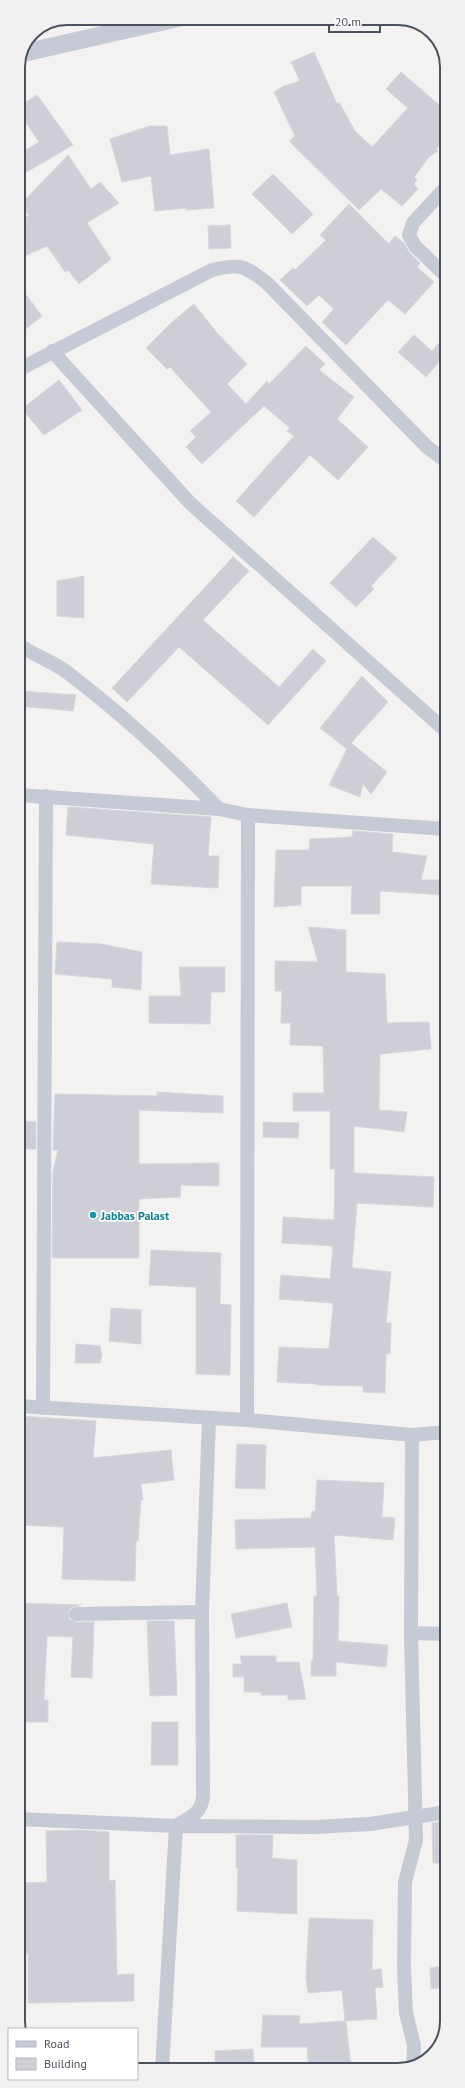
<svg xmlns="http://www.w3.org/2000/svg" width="465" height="2088" font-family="'PT Sans',sans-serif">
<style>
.building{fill:#cecfd6;stroke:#d6d6dc}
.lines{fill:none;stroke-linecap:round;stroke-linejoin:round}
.minor{stroke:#c6cad5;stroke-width:14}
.tertiary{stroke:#c6cad5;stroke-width:18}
.culture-dot{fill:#0f9aa8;stroke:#fff;stroke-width:1.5}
.labels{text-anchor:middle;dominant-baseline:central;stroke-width:3.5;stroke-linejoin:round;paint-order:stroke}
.culture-label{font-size:12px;font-weight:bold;fill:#0d838f;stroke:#fff;text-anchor:start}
.rim{fill:none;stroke:#4a505e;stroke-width:2}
</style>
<rect width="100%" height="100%" fill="#f3f2f1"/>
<path class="building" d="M314 52 337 104 339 102 355 131 372 147 408 108 386 89 401 72 446 111V138L436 149 438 151 429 157 414 177 417 180 414 184 418 189 402 206 381 189 359 210 289 141 295 136 274 92 284 86 300 81 291 62Z
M37 95 73 145 18 177V155L39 142 18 110V107Z
M150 126H167L170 155 209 149 214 208 186 210V208L155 211 151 176 122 182 110 139Z
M68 155 91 189 100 182 119 203 87 223 111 259 79 284 68 270 65 272 47 246 18 259V221L29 215 20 205Z
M273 174 313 214 292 234 252 194Z
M349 204 389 244 395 236 404 243 409 252 420 263 417 267 434 282 405 314 388 300 346 345 322 322 334 309 319 295 307 306 280 280 293 268 295 270 326 240 320 235Z
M230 225 231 248 209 249 208 226Z
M18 284 42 316 18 335Z
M194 304 217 333 247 364 227 384 246 404 267 381 269 384 306 346 325 364 319 370 354 397 337 419 368 447 338 480 310 455 254 517 236 501 294 436 287 431 290 428 264 406 202 464 186 447 196 437 190 431 211 412 170 367 167 369 146 348 172 322Z
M414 335 432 351 439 343 446 350V354L426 377 398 352Z
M59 380 82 410 44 435 22 409Z
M373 537 397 558 371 586 374 589 356 607 330 583Z
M233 557 249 571 203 620 279 687 313 649 326 661 268 725 179 647 127 702 112 688Z
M84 576V618L57 616V581Z
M362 676 388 702 351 743 387 772 371 794 363 784 360 797 329 785 347 749 320 728Z
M20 691 76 695 73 711 18 706Z
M68 807 211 817 208 856H219L218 888 151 884 154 844 66 835Z
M353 831 393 834 392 852 427 856 421 880H441L443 895 380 891V914H351L352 886H301V905L274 907 276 850H309L310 839 352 837Z
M308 927 346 930V972L385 974 387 1023 429 1022 431 1049 380 1054 379 1110 407 1112 404 1132 354 1126V1173L434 1177 433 1207 357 1203 352 1266 353 1268 391 1272 386 1323H391L390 1354 386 1353 385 1393 363 1392V1386L317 1385V1384L277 1382 279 1347 329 1349 333 1306 332 1303 279 1299 281 1275 330 1279 333 1246 282 1243 283 1217 334 1220 335 1169H330V1111H293V1093H324L323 1046 290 1045 291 1023H281L282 991H275V961L318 962Z
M57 942 101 944 142 952 141 990 112 987V979L55 974Z
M179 967H225V992H211L210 1024 149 1023V996H181Z
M157 1092 223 1096V1113L139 1110V1164L219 1163V1186L181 1185 180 1197 139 1199V1258H52L53 1171 58 1150H53L55 1094 157 1096Z
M20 1121 36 1122V1149H18Z
M263 1122 299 1123 298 1138 263 1137Z
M151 1250 221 1253 220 1304 231 1305 230 1375 196 1374V1287L149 1285Z
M111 1308 141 1310V1344L109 1341Z
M76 1344 100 1346 102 1355 100 1363H75Z
M19 1416 96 1421 93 1458 171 1450 174 1480 141 1484 143 1500H141L138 1541H136L135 1581 62 1579 64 1527 19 1525Z
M237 1444 266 1445 265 1489 235 1488Z
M317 1480 384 1483 382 1517 395 1518 393 1540 334 1535 337 1596 339 1597 338 1641 388 1645 386 1667 336 1662V1676H311V1661H313L314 1596H317L315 1547 236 1549 235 1520 311 1518 312 1511 315 1512Z
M19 1603 81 1605 72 1607 69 1610V1619L76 1622H94L92 1678 71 1677 73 1637 47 1636 44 1700H48V1722H19Z
M287 1603 292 1627 236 1638 231 1614Z
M147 1621H174L177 1695 150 1696Z
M240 1656H276V1662H299L306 1699 288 1700V1695H261V1692H244V1677H233V1664H242Z
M152 1722H178V1765H151Z
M447 1821V1863H433L432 1823Z
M81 1830 109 1832V1881L115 1880 117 1975 134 1974V2001L28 2003V1953H19V1883L47 1882 46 1831Z
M236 1835H273L272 1858 297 1860V1914L237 1911 238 1868H236Z
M309 1918 373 1920 372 1970 381 1969 383 1987 375 1988 377 2019 346 2021 351 2069H309L307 2047H261L263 2015 300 2016 299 2024 345 2021 342 1990 308 1993 306 1978Z
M447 1965V1987L431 1989 430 1968Z
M253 2049 254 2069H215V2051Z"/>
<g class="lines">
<path class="minor" d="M446 187 413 223 409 235 415 246 446 276
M52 351 190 503 446 731
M18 370 212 270C241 263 245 266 267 283L427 447 446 461
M18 644C34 656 53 661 68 673 122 714 172 760 219 809
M18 795 219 809 248 815 446 829
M19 1406 247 1420 412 1435 447 1432
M43 1408 46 796
M247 1420 248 815
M412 1435 411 1633 416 1840 405 1882 404 1967 406 2013 414 2045 413 2066
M76 1614 202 1612
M411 1633 447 1634
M19 1819 176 1826 314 1827 370 1824 447 1812
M162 2069 176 1826C190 1817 201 1814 203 1797L202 1612 209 1419"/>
<path class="tertiary" d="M23 53 178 18"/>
</g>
<circle class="culture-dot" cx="93" cy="1215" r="4"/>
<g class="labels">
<g class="culture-label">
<text x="101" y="1215">Jabbas Palast</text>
</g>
</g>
<path d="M0 0H465V2088H0ZM67 25H398A42 42 0 0 1 440 67V2021A42 42 0 0 1 398 2063H67A42 42 0 0 1 25 2021V67A42 42 0 0 1 67 25Z" fill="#f1f1f2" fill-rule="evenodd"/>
<path class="rim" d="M67 25H398A42 42 0 0 1 440 67V2021A42 42 0 0 1 398 2063H67A42 42 0 0 1 25 2021V67A42 42 0 0 1 67 25Z"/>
<rect x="8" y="2028" width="130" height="52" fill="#ffffff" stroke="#b7b9bf"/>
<rect x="16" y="2041" width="20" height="6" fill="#c6cad5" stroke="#b7b9bf"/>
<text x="44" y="2048" font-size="12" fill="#4a505e">Road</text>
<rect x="16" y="2058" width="20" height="12" fill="#cecfd6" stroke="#b7b9bf"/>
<text x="44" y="2068" font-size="12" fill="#4a505e">Building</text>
<path d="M329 26v6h51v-6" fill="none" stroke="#4a505e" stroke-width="2"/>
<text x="335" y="26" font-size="12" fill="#4a505e" stroke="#ffffff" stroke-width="3" paint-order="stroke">20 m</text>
</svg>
